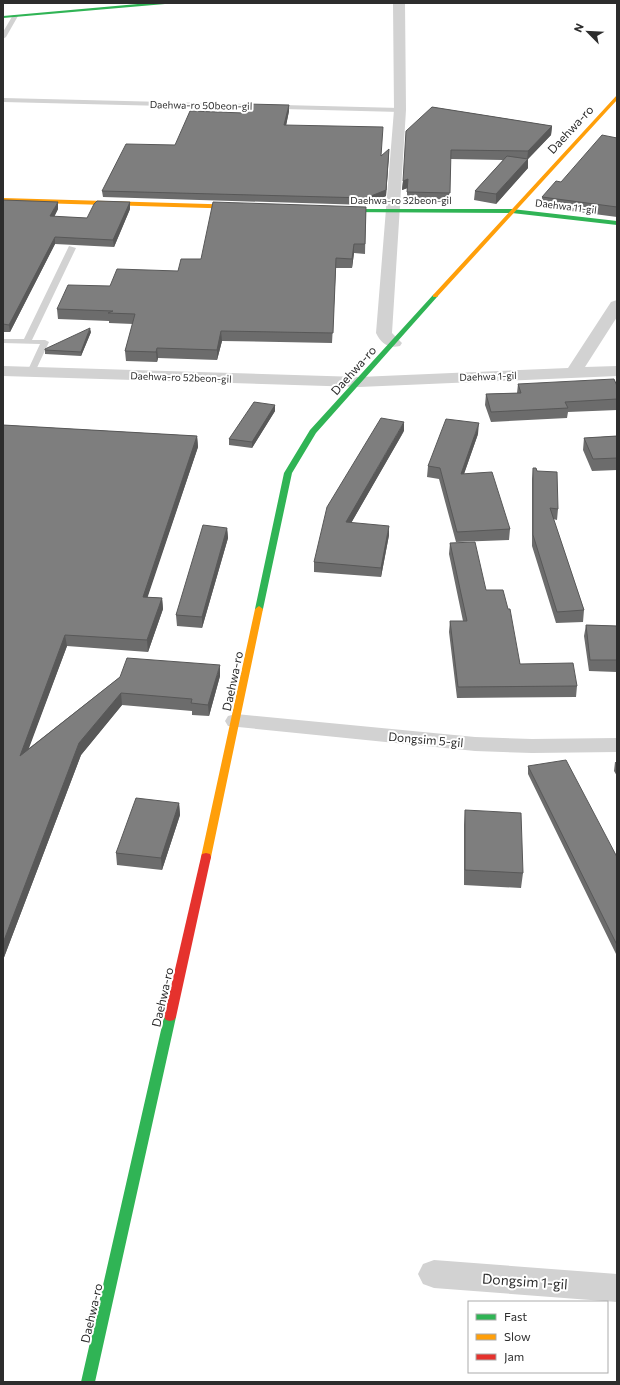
<svg xmlns="http://www.w3.org/2000/svg" width="620" height="1385" font-family="Commissioner,sans-serif">
<style>
.lines{fill:none;stroke-linecap:round;stroke-linejoin:round}
.lane{fill:#d2d2d2;fill-rule:evenodd}
.street{fill:#d2d2d2;fill-rule:evenodd}
.fast{fill:#30b455;fill-rule:evenodd}
.slow{fill:#ff9f0a;fill-rule:evenodd}
.jam{fill:#e5322d;fill-rule:evenodd}
.wall{fill:#6c6c6c}
.shaded-wall{fill:#585858}
.building{fill:#7e7e7e;stroke:#585858}
.labels{text-anchor:middle;dominant-baseline:central;stroke-width:4;stroke-linejoin:round;paint-order:stroke}
.far-street-label{font-size:10px;fill:#2d2d2d;stroke:#fff}
.street-label{font-size:12px;fill:#2d2d2d;stroke:#fff}
.near-street-label{font-size:14px;fill:#2d2d2d;stroke:#fff}
</style>
<rect width="100%" height="100%" fill="#fff"/>
<g class="lines">
<path class="lane" d="M13 15 18 16 6 37 3 39V32Z
M3 98 400 108 403 110 400 112 3 102Z
M69 246 76 248 32 340H45L49 342 35 372 31 375 28 374 27 372 40 344 3 343V339H24Z"/>
<path class="street" d="M393 3H405L406 110 392 333 402 343 400 346C388 349 381 343 376 333L394 110Z
M617 300V317L585 367 617 366V376L359 387 3 376V366L359 377 568 368 611 302Z
M236 714 475 737 532 739 617 738V752L532 753 475 751 228 726 225 721 228 716Z
M434 1260 617 1274V1302L434 1288 423 1284 418 1274 423 1264Z"/>
<path class="fast" d="M149 3H167L165 4 3 18V16Z
M334 209H512L617 221V225L512 213 336 212 334 211Z
M435 294 438 296 437 297 316 433 292 473 263 609 262 611H256L255 609 284 473 310 430 433 295Z
M170 1013 174 1014 176 1017 95 1382H81L164 1017 166 1014Z"/>
<path class="slow" d="M617 95V100L437 297H433V295Z
M3 198 242 205 245 207 242 209 3 202Z
M259 606 263 609 211 857 210 860H202L201 857 255 609Z"/>
<path class="jam" d="M206 853 210 854 211 857 176 1017 174 1020 170 1021 166 1020 164 1017 201 857 202 854Z"/>
</g>
<path class="wall" d="M432 107 552 126 551 135 528 159V168L496 204 474 200 475 191 503 160 450 159 449 202 407 201V188L402 190 403 181Z
M289 111 286 125 382 156 389 155 386 196 366 205 103 197 102 191 175 145 244 113Z
M617 138V217L541 207 542 197Z
M3 200 58 209 54 217 87 218 130 202V209L114 247 55 244 10 332H3Z
M366 207 365 254 354 253 352 268H336L332 343 222 341 217 360 158 358 157 362 126 361 125 351 133 324 109 323V321L58 319 57 309 110 286 178 271 201 259Z
M91 332 81 356 45 354V350Z
M518 384 617 386V410L568 412 567 418 491 422 485 405 486 394 517 393Z
M275 405V411L252 448 229 445V439Z
M3 425 197 436 198 447 147 597 162 598 163 609 148 652 67 646 28 749 120 677 220 676 209 716 192 715V711L122 705 81 755 3 960Z
M404 431 351 523 389 535 381 577 314 572V562Z
M478 434 464 474 510 529 509 540 456 542 439 479 427 477 428 466Z
M617 436V470L592 471 583 450 584 438Z
M533 468 537 471 558 509 557 520 553 519 584 610 583 622 556 623 532 546V479Z
M227 528 228 538 202 628 177 626 176 615Z
M450 543 486 590 520 664 577 686 576 697 457 698 449 632 450 621H463L449 554Z
M586 625 617 626V672L589 671 584 636Z
M615 762H617V776L614 771Z
M528 766 617 857V956L528 774Z
M179 803 180 815 162 870 117 865 116 853Z
M465 810 523 873 521 888 464 885V825Z"/>
<path class="shaded-wall" d="M289 105V111L285 131 284 125Z
M552 126 551 135 528 159V168L496 204V194L527 160 528 151Z
M389 149 386 196 366 205V198Z
M408 179V188L402 190 403 181Z
M58 202V209L51 223 50 216Z
M130 202V209L114 247 113 240Z
M55 237V244L10 332 9 325Z
M354 244V253L352 268V259Z
M90 328 91 332 81 356V352Z
M221 331 222 341 217 360V350Z
M157 348 158 358 157 362 156 352Z
M275 405V411L252 448V442Z
M404 422V431L346 532V522Z
M479 423 478 434 460 485 461 474Z
M197 436 198 447 144 608 143 597Z
M389 526V535L381 577V568Z
M227 528 228 538 202 628V617Z
M162 598 163 609 148 652 147 640Z
M65 635 67 646 22 767 20 756Z
M220 665V676L209 716 208 705Z
M121 693 122 705 81 755 3 960V943L79 743Z
M179 803 180 815 162 870 161 858Z"/>
<path class="building" d="M247 104 289 105 284 125 383 127 381 156 389 149 386 190 366 198 102 191 126 144 175 145 190 111 244 113Z
M432 107 552 126 528 151 451 150 450 193 407 192 408 179 403 181 406 131Z
M602 135 617 138V207L542 197 556 181 561 182Z
M507 156 528 159 496 194 475 191Z
M3 200 58 202 50 216 87 218 94 204 97 201 130 202 113 240 55 237 9 325 3 324Z
M213 202 366 207 365 244H354L352 259 336 258 333 333 221 331 217 350 157 348 156 352 125 351 135 314 108 313 113 311 57 309 68 285 110 286 117 269 178 271 181 259H201Z
M90 328 81 352 45 350V349Z
M614 379 617 386V399L565 402 568 408 491 412 486 394 521 393 518 384Z
M254 402 275 405 252 442 229 439Z
M381 418 404 422 346 522 389 526 381 568 314 562 327 507Z
M446 419 479 423 461 474 492 472 510 529 457 532 440 468 428 466Z
M3 425 197 436 143 597 162 598 147 640 65 635 20 756 120 677 127 658 220 665 208 705 191 703 192 699 121 693 79 743 3 943Z
M617 436V458L593 459 584 438Z
M533 468H536L537 471 557 472 558 509 550 508 584 610 557 612 533 535Z
M203 525 227 528 202 617 176 615Z
M475 542 486 590H503L508 609H510L520 664 573 663 577 686 458 687 450 621H467L450 543Z
M586 625 617 626V660H590Z
M566 760 617 857V945L528 766Z
M136 798 179 803 161 858 116 853Z
M465 810 521 813 523 873 465 870Z"/>
<g class="labels">
<g class="far-street-label">
<text transform="translate(201 105) rotate(1)">Daehwa-ro 50beon-gil</text>
<text x="401" y="200">Daehwa-ro 32beon-gil</text>
<text transform="translate(566 206) rotate(7)">Daehwa 11-gil</text>
<text transform="translate(488 376) rotate(-2)">Daehwa 1-gil</text>
<text transform="translate(181 377) rotate(2)">Daehwa-ro 52beon-gil</text>
</g>
<g class="street-label">
<text transform="translate(570 129) rotate(-47)">Daehwa-ro</text>
<text transform="translate(353 370) rotate(-48)">Daehwa-ro</text>
<text transform="translate(232 681) rotate(-78)">Daehwa-ro</text>
<text transform="translate(426 739) rotate(5)">Dongsim 5-gil</text>
<text transform="translate(162 997) rotate(-77)">Daehwa-ro</text>
<text transform="translate(91 1313) rotate(-77)">Daehwa-ro</text>
</g>
<g class="near-street-label">
<text transform="translate(525 1281) rotate(4)">Dongsim 1-gil</text>
</g>
</g>
<rect width="620" height="1385" fill="none" stroke="#2d2d2d" stroke-width="8"/>
<rect x="468" y="1301" width="140" height="72" fill="#ffffff" stroke="#ababab"/>
<rect x="476" y="1314" width="20" height="6" fill="#30b455" stroke="#ababab"/>
<text x="504" y="1321" font-size="12" fill="#2d2d2d">Fast</text>
<rect x="476" y="1334" width="20" height="6" fill="#ff9f0a" stroke="#ababab"/>
<text x="504" y="1341" font-size="12" fill="#2d2d2d">Slow</text>
<rect x="476" y="1354" width="20" height="6" fill="#e5322d" stroke="#ababab"/>
<text x="504" y="1361" font-size="12" fill="#2d2d2d">Jam</text>
<g transform="translate(588 32) rotate(294)" stroke="#ffffff" stroke-width="3" paint-order="stroke">
<path d="M0-3L7 15L0 10L-7 15Z" fill="#2d2d2d"/>
<text y="-6" font-size="11" font-weight="bold" text-anchor="middle" fill="#2d2d2d">N</text>
</g>
</svg>
